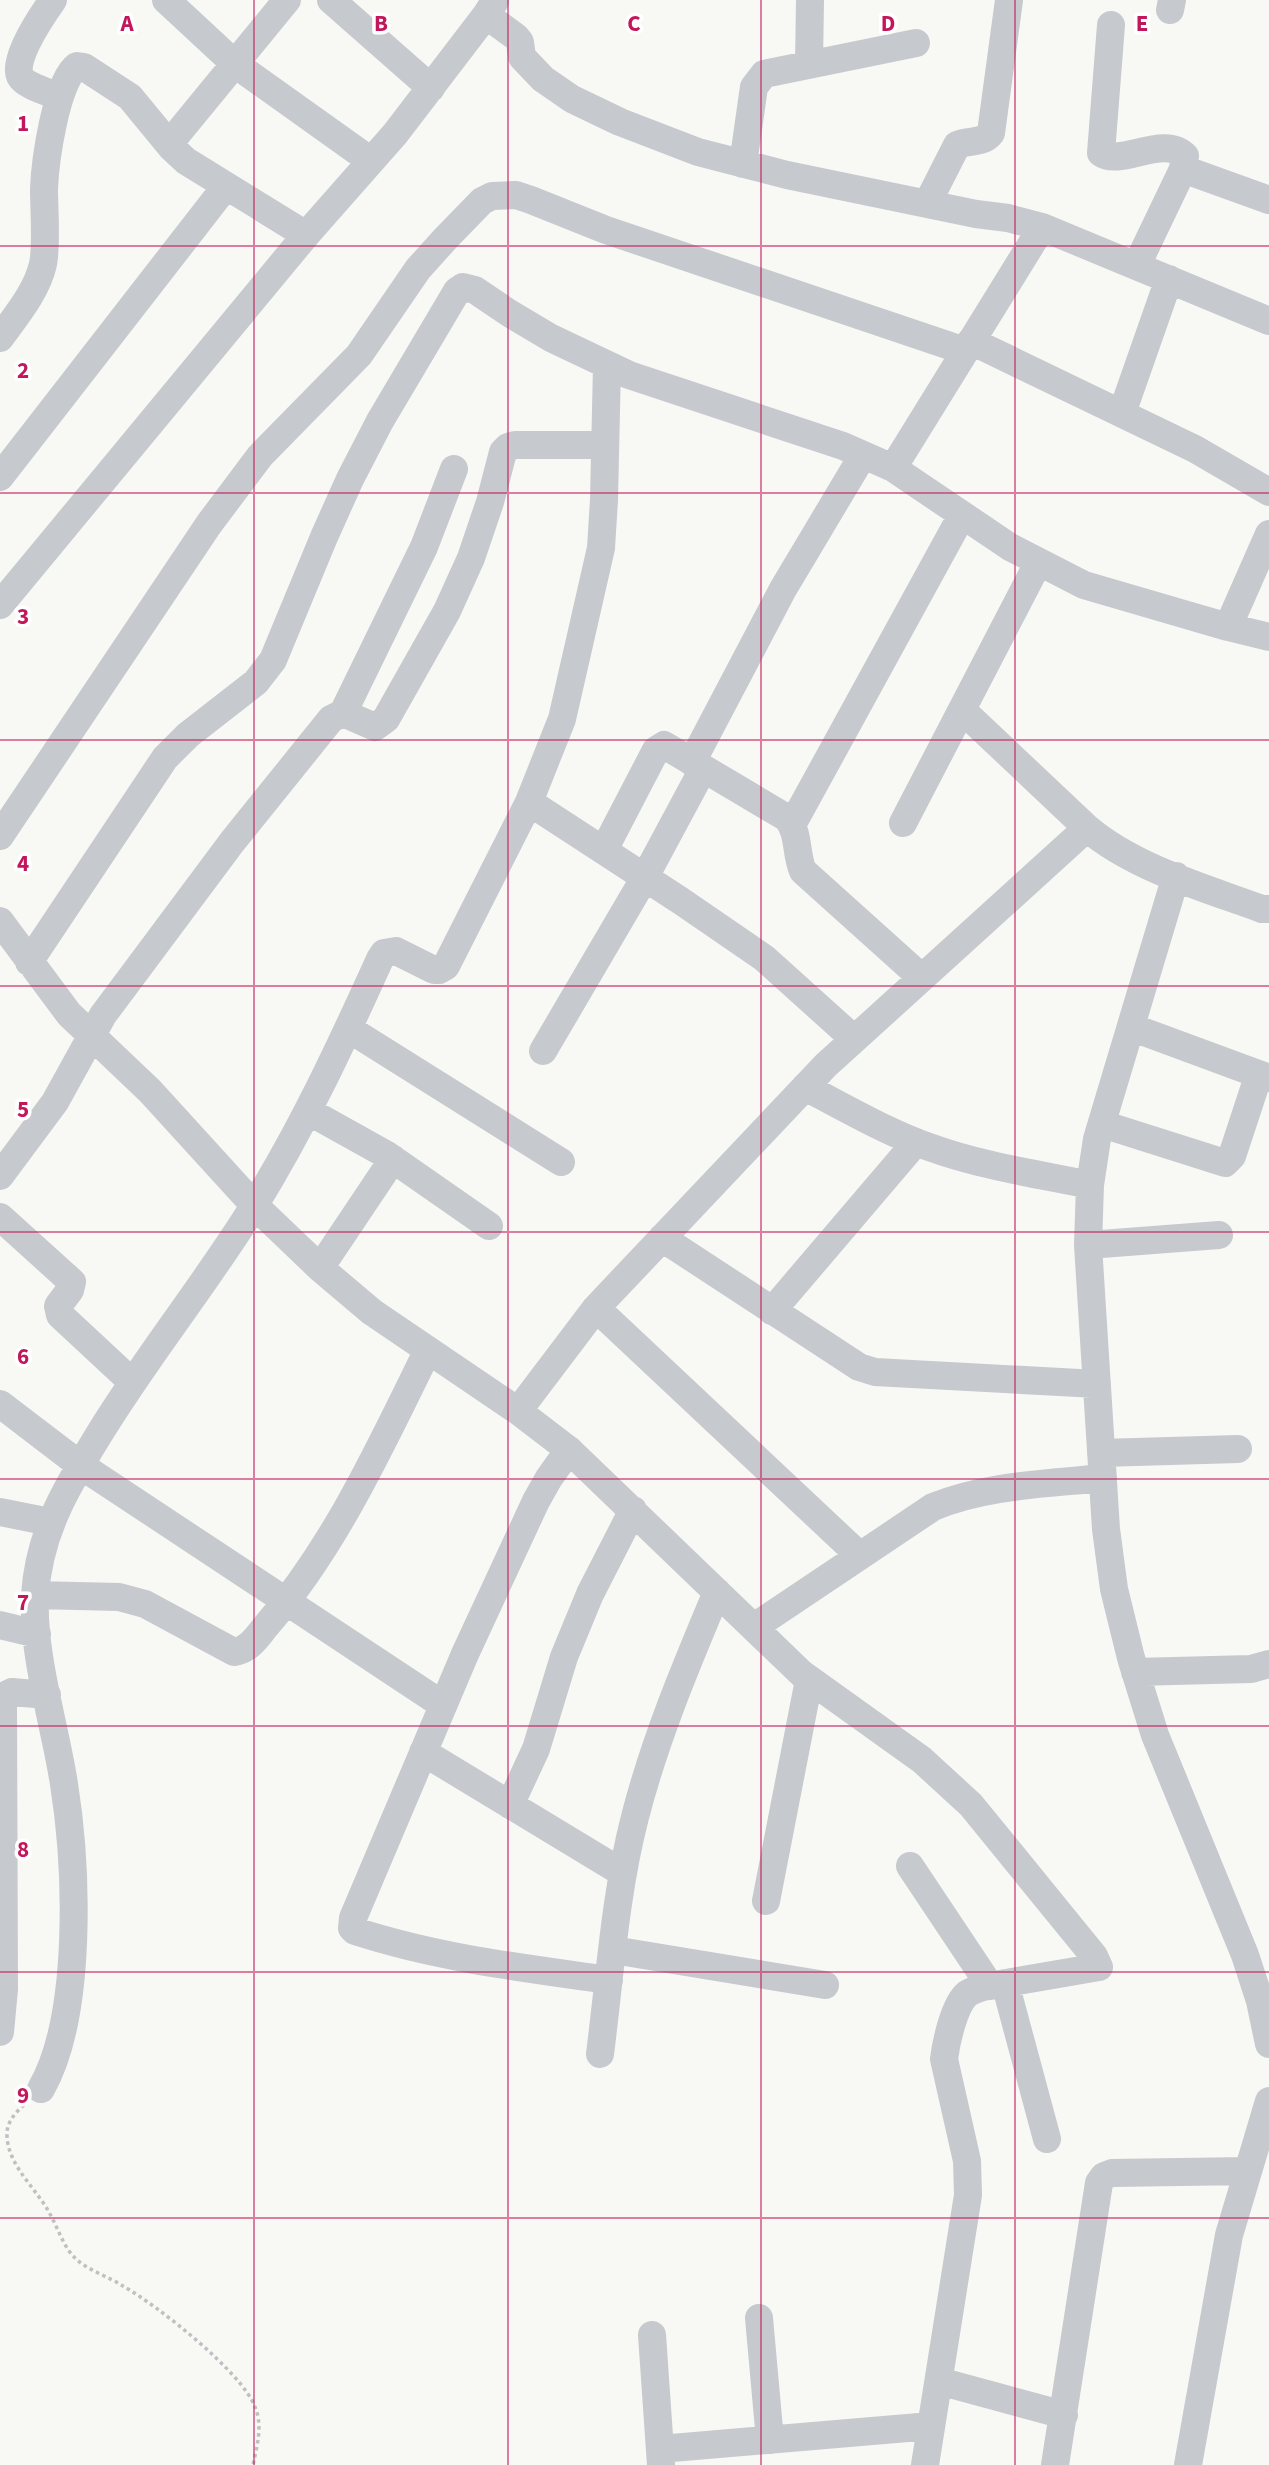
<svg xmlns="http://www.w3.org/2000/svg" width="1269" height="2465" font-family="'Source Sans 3',sans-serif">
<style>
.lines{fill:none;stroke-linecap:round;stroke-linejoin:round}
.path{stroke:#bec0c2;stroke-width:3.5;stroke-dasharray:3.5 3.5;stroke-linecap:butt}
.minor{stroke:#c6c9cd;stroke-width:28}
.grid{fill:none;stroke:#c2185b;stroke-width:2;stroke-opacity:0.55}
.grid-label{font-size:23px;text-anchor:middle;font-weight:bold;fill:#c2185b;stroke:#fff;stroke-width:7;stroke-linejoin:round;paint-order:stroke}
</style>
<rect width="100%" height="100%" fill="#f8f8f5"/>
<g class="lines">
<path class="path" d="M24 2105C15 2113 6 2123 7 2136 8 2166 37 2189 50 2214 59 2230 63 2247 77 2260 90 2271 109 2277 123 2286 158 2306 242 2372 255 2407 263 2426 257 2446 253 2465"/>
<path class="minor" d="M53 0C43 14 12 59 20 76 25 86 49 92 59 97
M166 0 235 64 371 161
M331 0 431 88
M1170 10 1172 0
M486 15 516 37 520 42 522 57 543 79 572 99 620 122 698 152 787 175 976 214 1008 218 1042 227 1269 321
M1111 25 1101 153C1120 167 1164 134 1185 156L1183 169 1269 200
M809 64 810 0
M169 144 287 0
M743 164 754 87 764 74 916 43
M927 204 957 145C968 140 983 144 991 133L1009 0
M1137 265 1183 169
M0 338C16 316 37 291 43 264 47 244 44 210 44 189 45 162 56 81 77 66L84 67 130 97 172 148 186 161 306 235
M971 341 1195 449 1269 492
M1122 413 1169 279
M893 468 1042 227
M0 477 226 186
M0 605 306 235 395 134 486 15 495 1
M1228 627 1269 534
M962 710 1087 828
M343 713 424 547 454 469
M692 762 783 589 863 455
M529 802 681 901 764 958 854 1039
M903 823 1038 563
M792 825 962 515
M0 836 209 524 260 456 359 355 418 269 446 238 482 201 492 196 516 195 531 200 606 230 965 351
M604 850 656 750 664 745 787 818C800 834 795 853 803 871L922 978
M1176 876 1097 1139 1090 1185 1088 1245 1106 1529 1114 1589 1131 1658 1155 1735 1245 1955 1260 2001 1269 2044
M0 921 69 1014 150 1091 254 1205 320 1268 372 1312 518 1411 569 1450 802 1674 922 1760 971 1805 1094 1956 1099 1967 983 1987C977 1989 971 1991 967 1994 954 2005 946 2043 944 2059L967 2161 968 2195 925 2465
M29 962 165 758 188 735 256 682 273 660 324 537 350 479 380 421 457 291 463 287 475 290 509 313 551 338 629 375 843 446 893 468 1010 547 1084 585 1228 627 1269 637
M1131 1027 1269 1078
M349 1029 561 1162
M543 1051 645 877 703 769
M805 1087C846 1108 888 1133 932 1148 982 1166 1037 1174 1090 1185
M308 1111 387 1155 489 1226
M1102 1124 1225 1163 1232 1156 1259 1074
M0 1176 55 1102 103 1015 232 842 331 719 343 713 375 727 386 719 447 611 471 558 490 502 503 452 508 447 515 445H604
M0 1217 72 1282 70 1290 58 1306 60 1315 132 1382
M662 1238 859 1367 875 1372 1097 1384
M1088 1245 1219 1235
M320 1268 393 1159
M596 1308 860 1556
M772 1311 916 1142
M0 1404 80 1465 443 1705
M518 1411 596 1308 826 1065 1087 828C1134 868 1205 888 1262 909H1269
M569 1450 549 1478 536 1501 465 1654 353 1918 352 1928 355 1931C438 1958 523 1968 609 1980
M1101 1453 1238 1449
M0 1512 50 1522
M35 1595 119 1597 145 1604 234 1652C249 1650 257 1637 266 1626 336 1545 381 1445 428 1350
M0 1625 37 1634
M754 1627 933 1507C986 1485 1046 1484 1103 1478
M1135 1672 1251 1669 1269 1664
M423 1752 623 1873
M510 1805 536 1749 564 1657 590 1594 633 1510
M910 1866 990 1986
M766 1901 809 1680
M613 1950 825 1985
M1005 1983 1047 2139
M0 2032 4 1989 3 1701 4 1696 12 1692 47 1695
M600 2054C610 1976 615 1894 635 1817 655 1739 686 1666 717 1592
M41 2089C83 2016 77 1866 64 1784 55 1725 32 1655 35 1595 39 1533 66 1488 98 1436 146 1357 205 1285 254 1206 303 1127 342 1043 380 959L384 953 396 951 434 970H439L446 966 529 802 562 719 601 548 604 500 607 365
M759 2318 770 2440
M652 2335 661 2465
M939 2381 1064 2415
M660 2449 931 2426
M1055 2465 1099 2183 1104 2176 1112 2173 1248 2171
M1188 2465 1229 2235 1269 2101"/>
</g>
<path class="grid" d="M254 0V2465M508 0V2465M761 0V2465M1015 0V2465M0 246H1269M0 493H1269M0 740H1269M0 986H1269M0 1232H1269M0 1479H1269M0 1726H1269M0 1972H1269M0 2218H1269"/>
<g class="grid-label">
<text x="127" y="31">A</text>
<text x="381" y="31">B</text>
<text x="634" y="31">C</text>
<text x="888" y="31">D</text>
<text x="1142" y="31">E</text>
<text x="23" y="131">1</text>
<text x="23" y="378">2</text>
<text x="23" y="624">3</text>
<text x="23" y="871">4</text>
<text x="23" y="1117">5</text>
<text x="23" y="1364">6</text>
<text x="23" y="1610">7</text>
<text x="23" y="1857">8</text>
<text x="23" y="2103">9</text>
</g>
</svg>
